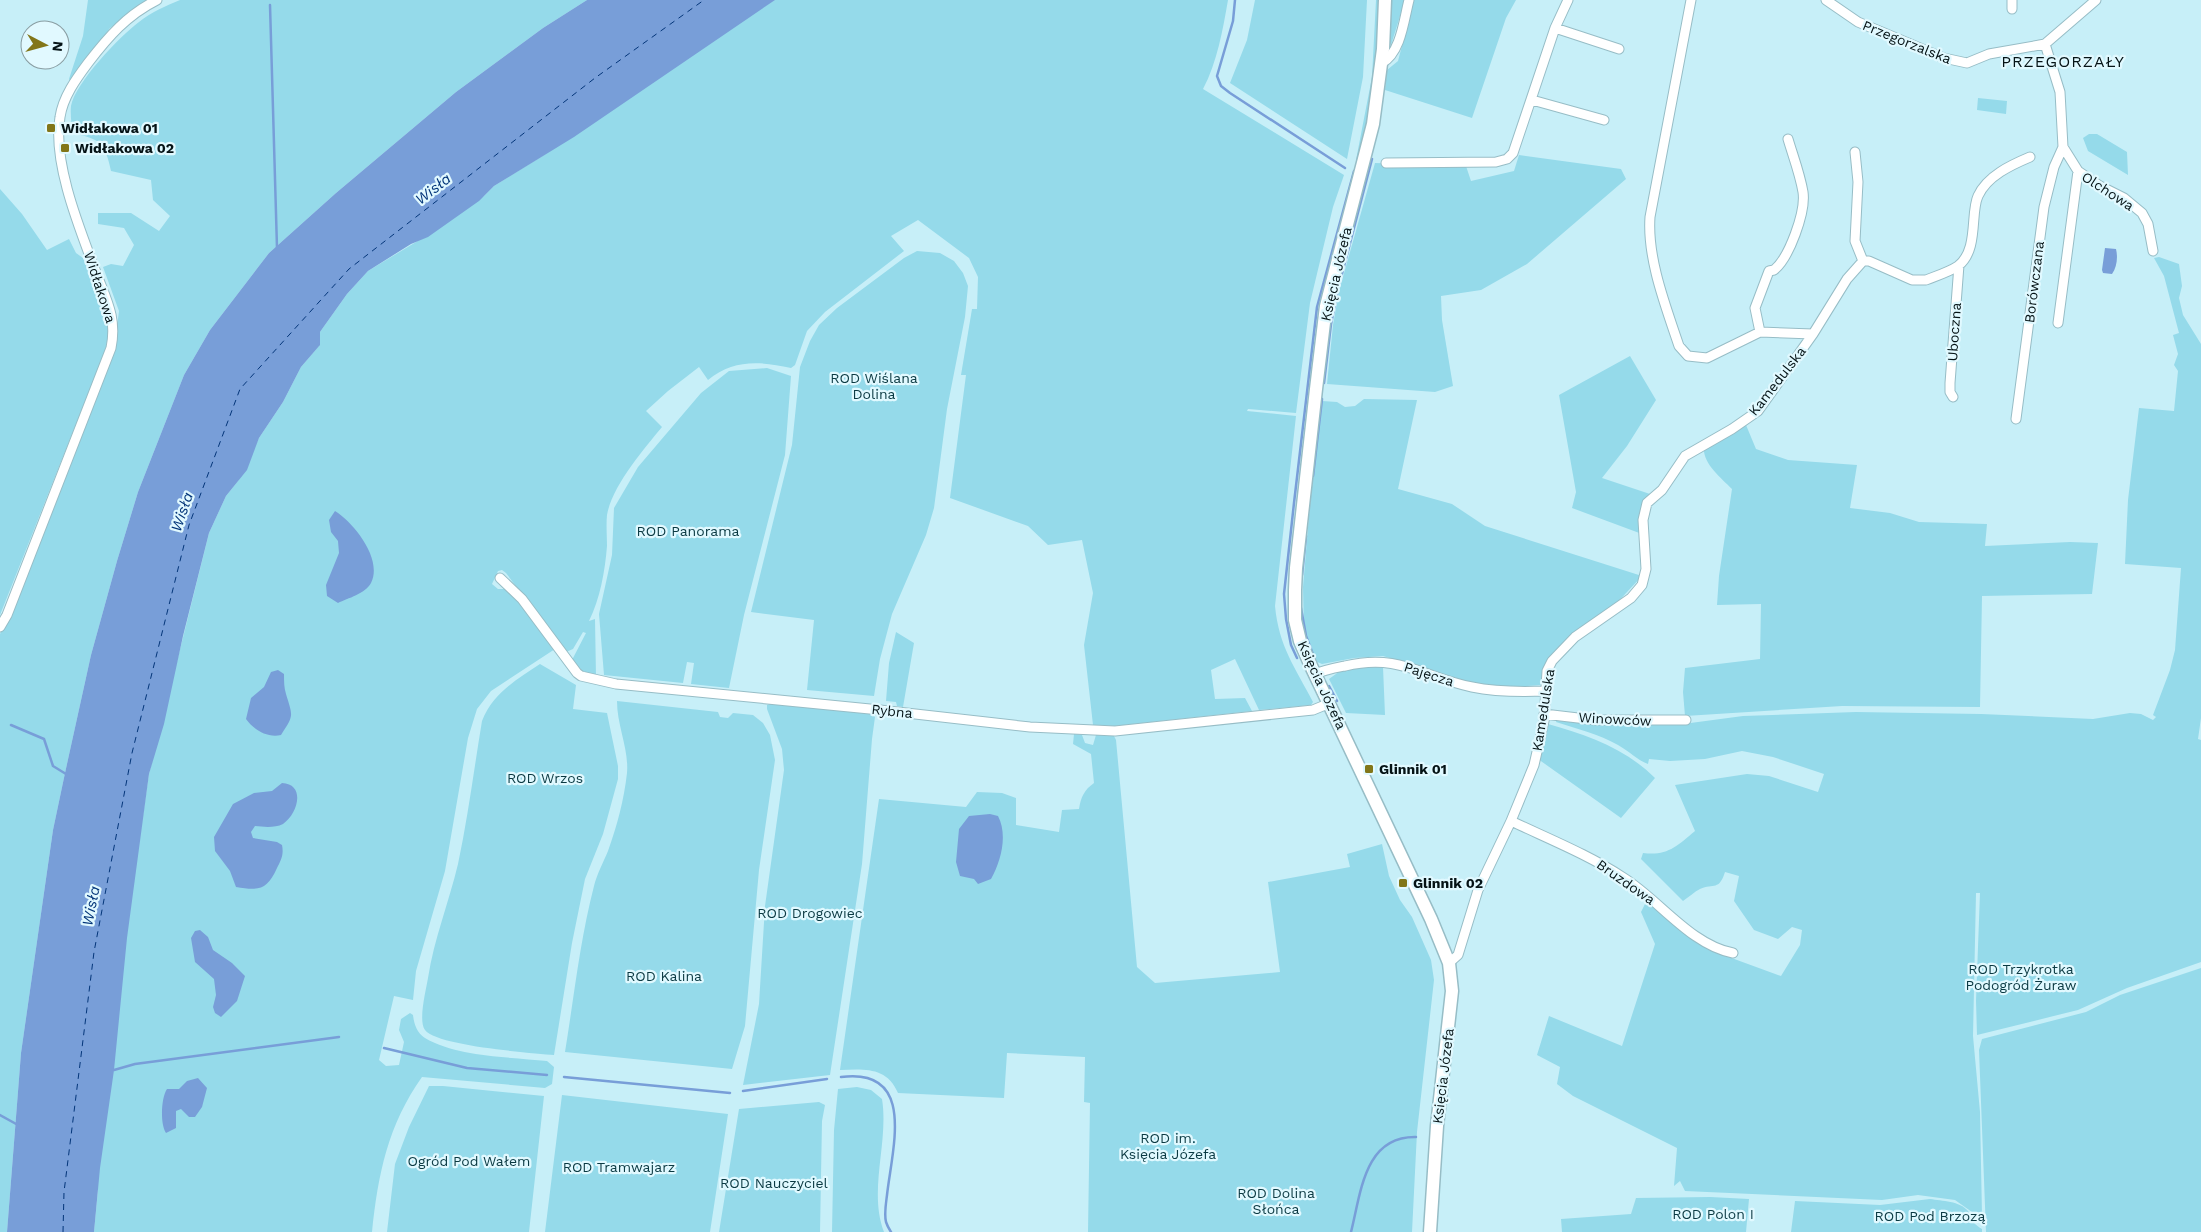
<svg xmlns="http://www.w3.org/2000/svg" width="2201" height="1232" font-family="'Work Sans',sans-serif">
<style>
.green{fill:#95daea}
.water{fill:#789ed8}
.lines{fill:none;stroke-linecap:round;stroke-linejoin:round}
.stream{stroke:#789ed8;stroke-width:2.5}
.ferry{stroke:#033579;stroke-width:1;stroke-dasharray:6 5;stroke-linecap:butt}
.street-casing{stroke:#97bdc6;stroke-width:11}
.secondary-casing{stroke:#97bdc6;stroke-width:15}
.street{stroke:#fff;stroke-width:9}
.secondary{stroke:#fff;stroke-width:12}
.poi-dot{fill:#827619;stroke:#e1f9ff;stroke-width:2}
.labels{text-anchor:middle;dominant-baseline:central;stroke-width:4.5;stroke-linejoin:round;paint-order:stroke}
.street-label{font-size:14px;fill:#051316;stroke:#e1f9ff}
.poi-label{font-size:14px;font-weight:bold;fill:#051316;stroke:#e1f9ff;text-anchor:start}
.park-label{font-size:14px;fill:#0a3942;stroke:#e1f9ff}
.water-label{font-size:15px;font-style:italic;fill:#033579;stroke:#e1f9ff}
.quarter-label{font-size:16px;letter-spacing:1px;fill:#051316;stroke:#e1f9ff}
</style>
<rect width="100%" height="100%" fill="#c7eff8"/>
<path class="green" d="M88 0H148L110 28 70 81 69 79 83 36Z
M180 0H587L543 28 456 92 336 193 269 253 210 330 184 375 138 492 117 561 91 655 65 773 53 830 21 1053 7 1232H0V634L10 616 115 343 119 311 103 267 111 264 123 266 134 245 124 228 98 224V213H131L159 231 170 216 153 200 151 180 111 171C105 142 100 139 72 133 72 125 70 115 71 106 75 83 120 36 139 22 151 12 166 6 180 0Z
M774 0H1228C1223 29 1217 63 1203 89L1344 175 1333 207 1310 303 1296 413 1248 409 1247 411 1296 416 1275 606C1279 647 1295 667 1313 702L1311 705 1259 710 1235 659 1211 670 1215 699 1245 698 1252 711 1115 726 1093 725 1084 645 1093 593 1082 540 1048 545 1028 526 950 498 966 375H961L972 309H977L978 277 969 258 918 220 891 236 904 251 825 312 807 331 795 365 791 368C760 361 733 359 708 380L699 367 668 391 646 411 662 427C644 449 612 486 607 515 606 525 607 536 607 546 605 571 600 599 589 621L595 619 596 677 578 669 572 660 586 633 583 632 573 649 566 652 506 573 502 570 498 571 492 584 498 589H507L514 595 555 649 491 691 477 709 468 738 445 871 416 971 413 1000 394 996 379 1060 386 1066 399 1065 404 1042 399 1030 401 1019 410 1013 413 1015C414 1024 417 1033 425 1038 457 1057 510 1057 547 1061L554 1067 552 1084 545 1088 422 1077C388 1125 378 1174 372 1232H94L98 1190 97 1175 130 904 149 774 209 533 226 496 238 481 259 438 283 402 301 367 319 346 320 332 347 294 368 271 416 242 484 196 494 186 544 155Z
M1255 0H1367L1363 77 1347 159 1230 83 1247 40Z
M1376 0H1380V28L1371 107 1357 163 1356 160 1372 77Z
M1390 0H1405L1391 45 1389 42Z
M1414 0H1516L1506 18 1472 118 1385 90 1387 70 1398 61Z
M1978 98 2007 101 2006 114 1977 110Z
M2089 134H2097L2127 152 2128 175 2088 151 2083 138Z
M1519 155 1621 169 1626 179 1527 264 1481 290 1441 296 1442 320 1453 386 1435 392 1327 384 1333 325 1339 291 1375 163 1466 166 1471 181 1514 171Z
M0 189 22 214 47 250 69 239 76 253 83 258 109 320V333L105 351 0 615Z
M917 251 940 253 954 261 963 273 968 286 965 317 947 409 934 508 926 535 892 614 880 659 874 696 807 690 814 620 751 612 792 445 800 367 810 341 819 325 837 308 904 258Z
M2159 257 2179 264 2182 286 2179 298 2183 315 2201 344V718L2198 739 2201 740V962L2127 988 2078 1010 1977 1035 1976 1001 1980 893H1976L1973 1036 1980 1112 1982 1216 1979 1217 1955 1200 1918 1195 1882 1200 1685 1191 1680 1181 1674 1186 1677 1148 1573 1096 1557 1084 1560 1067 1537 1055 1549 1016 1622 1046 1655 944 1641 912 1647 900 1707 949 1781 976 1800 945 1802 930 1792 927 1778 939 1754 930 1734 901 1739 876 1725 872C1719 891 1714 883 1700 889 1694 892 1689 897 1683 901L1641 859 1643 853C1667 856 1676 847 1695 831L1675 785 1747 774 1769 776 1818 792 1824 774 1773 757 1742 751 1705 759 1670 761 1649 759 1648 764C1637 760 1629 751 1618 745 1599 734 1577 729 1556 722L1557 719 1683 724 1743 716 1856 712 1981 714 2093 719 2130 713 2141 714 2153 720 2156 717 2153 715 2170 670 2175 650 2181 568 2125 564 2128 500 2139 408 2174 411 2178 371 2174 365 2178 354 2173 335 2179 333 2164 276 2154 258Z
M1630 356 1656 400 1627 446 1602 478 1650 494 1641 507 1642 534 1572 508 1576 492 1559 395Z
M767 368 791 376 785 455 744 615 729 688 691 684 694 663 687 662 683 683 604 675 599 614 612 555 614 508 638 467 701 393 729 371Z
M1364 399 1417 400 1398 489 1452 504 1485 526 1642 576 1613 607 1546 663 1540 685 1505 688 1473 683 1383 656 1354 658 1322 664 1315 661 1304 631 1303 587 1310 504 1322 401 1337 402 1345 407 1355 406Z
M1746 425 1756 449 1788 460 1857 465 1850 508 1890 513 1919 522 1987 524 1985 546 2070 542 2098 543 2092 594 1982 596 1980 707 1842 706 1685 716 1683 692 1685 668 1760 659 1761 604 1717 605 1719 576 1732 489C1721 478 1702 463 1704 447Z
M896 632 914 643 903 707 897 706 896 702 886 701 889 663Z
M540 664 576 685 573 709 607 713 618 766V779L603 834 585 879 572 943 554 1055C531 1053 437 1046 425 1030 418 1021 426 990 428 978 434 939 449 902 458 864 468 817 474 769 482 721 493 693 516 680 540 664Z
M1371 666 1383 667 1385 715 1346 713 1329 679 1340 671Z
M617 701 718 712 720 717 728 718 733 713 753 715 763 723 770 735 775 760 759 870 745 1026 732 1069 565 1052C574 997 580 940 594 886 597 874 603 863 608 851 617 826 624 800 627 773 629 749 617 726 617 701Z
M775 702 870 712 875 717 872 739 862 864 830 1075 743 1085 759 1004 765 906 784 770 782 749 767 709V705Z
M1548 724C1587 735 1625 748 1655 778L1621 818 1538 759Z
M1074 734 1082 735 1085 743 1093 745 1096 735 1114 736 1116 740 1137 967 1155 983 1280 972 1268 882 1350 867 1347 854 1382 844 1389 876 1400 900 1412 917 1431 960 1434 980 1417 1132 1412 1232H1088L1090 1103 1084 1102 1085 1057 1007 1053 1004 1098 898 1093C887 1067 865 1069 840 1070L879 799 966 807 977 792 1002 793 1016 798V825L1059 832 1062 810 1079 809C1081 797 1084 790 1094 783L1091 754 1073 744Z
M2201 968V1232H1986L1979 1050 1982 1039 2086 1012 2120 995Z
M429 1086H443L544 1096 529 1232H387L395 1164 409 1127Z
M857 1087 871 1090 882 1099C889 1142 868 1190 884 1232H832L834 1130 838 1089Z
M562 1095 728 1114 710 1232H545Z
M819 1102 825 1105 822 1121 820 1232H719L739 1109Z
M1710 1197 1749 1199 1746 1232H1562L1561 1219 1631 1214 1636 1198Z
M1930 1199C1942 1201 1960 1201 1968 1211 1975 1221 1968 1220 1982 1229V1232H1791L1795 1201 1880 1205Z"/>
<path class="water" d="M587 0H775L574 137 494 186 479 201 428 237 411 244 368 271 347 294 320 332V345L301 367 283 402 259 438 247 470 226 496 209 533 183 636 164 724 149 774 127 938 114 1070 100 1168 94 1232H7L21 1053 53 830 65 773 91 655 117 561 138 492 184 375 210 330 269 253 336 193 456 92 543 28Z
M2105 248 2116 249C2118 257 2117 267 2112 274L2103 273 2102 270Z
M335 511C354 523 383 559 371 583 365 594 348 598 338 603L327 596 326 585 339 553 338 541 331 532 329 520Z
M278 670 284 674C284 681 284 688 286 694 293 717 294 715 281 735 267 738 254 730 246 719L251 698 264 687 271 672Z
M282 783C306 784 298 814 283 824 275 828 264 827 255 826L251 832 253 838 277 842 282 845C284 855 281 860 277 868 267 890 259 891 236 887L230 871 215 851 214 837 233 804 254 793 272 791Z
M990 814 998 816C1008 835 1001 861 991 879L978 884 974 879 960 876 956 862 959 829 969 816Z
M200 930 208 937 213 950 232 963 245 976 237 1001 221 1017 215 1013 213 1007 216 995 214 979 195 962 191 938 195 931Z
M198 1078 207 1088 202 1107 195 1117H189L181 1109 176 1111V1128L166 1133C160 1124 161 1098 167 1089H179L187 1081Z"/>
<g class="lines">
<path class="stream" d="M1235 0 1233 21 1217 76 1221 86 1230 93 1345 168
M270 5 277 248
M1324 383 1331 324 1338 289 1372 159
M1313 476 1322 399
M1302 575 1306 536
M1301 608 1306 636 1314 657
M1297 658 1291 645 1286 619 1284 594 1294 503 1317 307 1354 171
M1329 686 1337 701
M11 725 44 739 53 766 66 774
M384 1048 467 1068 547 1075
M114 1070 135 1064 339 1037
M564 1077 730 1093
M841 1077C917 1067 892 1149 887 1195 886 1203 884 1214 886 1222 887 1225 889 1229 891 1232
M743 1091 827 1079
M0 1115 18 1125
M1351 1232C1361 1193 1364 1136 1416 1137"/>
<path class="ferry" d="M63 1232 64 1192 94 952 132 753 189 525 240 389 349 269 595 78 704 0"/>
<g class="street-casing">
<path id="street" d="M1691 0 1650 217C1647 259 1666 307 1679 346L1688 356 1707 358 1760 332 1813 334
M1826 0 1858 22 1944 58 1967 63 1989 54 2045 44 2096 0
M2012 0V9
M1555 28 1619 49
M2045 44 2060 92 2063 147 2078 171 2100 186 2124 198 2142 213 2148 224 2153 251
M1382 63C1401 53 1404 19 1409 0
M1532 100 1604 120
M1855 152 1858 182 1855 241 1863 261
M1386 163 1496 162 1507 159 1513 153 1555 28 1568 0
M2058 323 2078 171
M1760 332 1755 308 1769 271 1774 270C1789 258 1806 212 1803 192 1800 174 1793 156 1788 139
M1953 397 1950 392V383L1959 265
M2016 419 2044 207 2054 167 2063 147
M500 578 522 599 577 673 581 676 616 684 880 710 1030 727 1115 731 1313 710 1330 703
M0 627 7 615 111 348C117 319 107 301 97 275 81 232 52 163 60 117 63 97 76 79 88 63 108 37 127 15 157 0
M1315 674C1324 670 1335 668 1345 666 1400 653 1422 677 1472 687 1496 692 1520 692 1545 691
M1544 714 1595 720H1686
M1511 821C1549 839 1589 855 1624 878 1659 900 1691 945 1733 953
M1449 963 1458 955 1478 890 1511 821 1534 765 1544 721 1547 671 1552 661 1575 637 1631 598 1642 585 1646 569 1643 520 1647 503 1662 490 1685 456 1732 429 1758 411 1813 334 1847 279 1863 261H1869L1912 280H1926C1936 276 1949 272 1958 266 1979 250 1970 213 1978 196 1987 176 2011 165 2030 157"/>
</g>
<g class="secondary-casing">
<path id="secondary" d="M1385 0 1383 49 1373 124 1326 306 1316 389 1296 568 1295 590V620L1300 641 1311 666 1431 919 1449 963 1452 991 1437 1126 1430 1232"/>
</g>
<use href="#street" class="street"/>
<use href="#secondary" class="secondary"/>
</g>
<g class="poi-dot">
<rect x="46" y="123" width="10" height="10" rx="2.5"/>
<rect x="60" y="143" width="10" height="10" rx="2.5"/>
<rect x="1364" y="764" width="10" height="10" rx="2.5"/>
<rect x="1398" y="878" width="10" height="10" rx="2.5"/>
</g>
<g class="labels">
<g class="street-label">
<text transform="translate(1907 42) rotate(22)">Przegorzalska</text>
<text transform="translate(2108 191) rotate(33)">Olchowa</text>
<text transform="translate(1336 274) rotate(-77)">Księcia Józefa</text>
<text transform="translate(2034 282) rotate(-83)">Borówczana</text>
<text transform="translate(100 287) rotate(72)">Widłakowa</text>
<text transform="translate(1954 332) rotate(-86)">Uboczna</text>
<text transform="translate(1777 381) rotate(-52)">Kamedulska</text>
<text transform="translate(1429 674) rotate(18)">Pajęcza</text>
<text transform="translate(1322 685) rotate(65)">Księcia Józefa</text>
<text transform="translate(1543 710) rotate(-81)">Kamedulska</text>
<text transform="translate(892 711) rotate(6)">Rybna</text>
<text transform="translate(1615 719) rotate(3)">Winowców</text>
<text transform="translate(1626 882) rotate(35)">Bruzdowa</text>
<text transform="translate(1443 1076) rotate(-83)">Księcia Józefa</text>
</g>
<g class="poi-label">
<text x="61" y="128">Widłakowa 01</text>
<text x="75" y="148">Widłakowa 02</text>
<text x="1379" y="769">Glinnik 01</text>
<text x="1413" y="883">Glinnik 02</text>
</g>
<g class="park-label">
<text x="874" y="378">ROD Wiślana<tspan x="874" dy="16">Dolina</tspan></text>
<text x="688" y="531">ROD Panorama</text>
<text x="545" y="778">ROD Wrzos</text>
<text x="810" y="913">ROD Drogowiec</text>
<text x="2021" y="969">ROD Trzykrotka<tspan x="2021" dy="16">Podogród Żuraw</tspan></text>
<text x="664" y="976">ROD Kalina</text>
<text x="1168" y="1138">ROD im.<tspan x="1168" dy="16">Księcia Józefa</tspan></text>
<text x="469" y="1161">Ogród Pod Wałem</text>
<text x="619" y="1167">ROD Tramwajarz</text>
<text x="774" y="1183">ROD Nauczyciel</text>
<text x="1276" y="1193">ROD Dolina<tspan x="1276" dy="16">Słońca</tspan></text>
<text x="1713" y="1214">ROD Polon I</text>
<text x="1930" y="1216">ROD Pod Brzozą</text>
</g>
<g class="water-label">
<text transform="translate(433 189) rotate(-38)">Wisła</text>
<text transform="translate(182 512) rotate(-71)">Wisła</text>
<text transform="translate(91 906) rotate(-79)">Wisła</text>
</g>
<g class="quarter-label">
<text x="2063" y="61">PRZEGORZAŁY</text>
</g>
</g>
<g transform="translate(45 45) rotate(96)"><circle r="24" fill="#e1f9ff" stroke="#899da2"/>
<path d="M0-4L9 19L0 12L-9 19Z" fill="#827619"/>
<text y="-8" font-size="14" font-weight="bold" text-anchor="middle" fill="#051316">N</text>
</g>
</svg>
